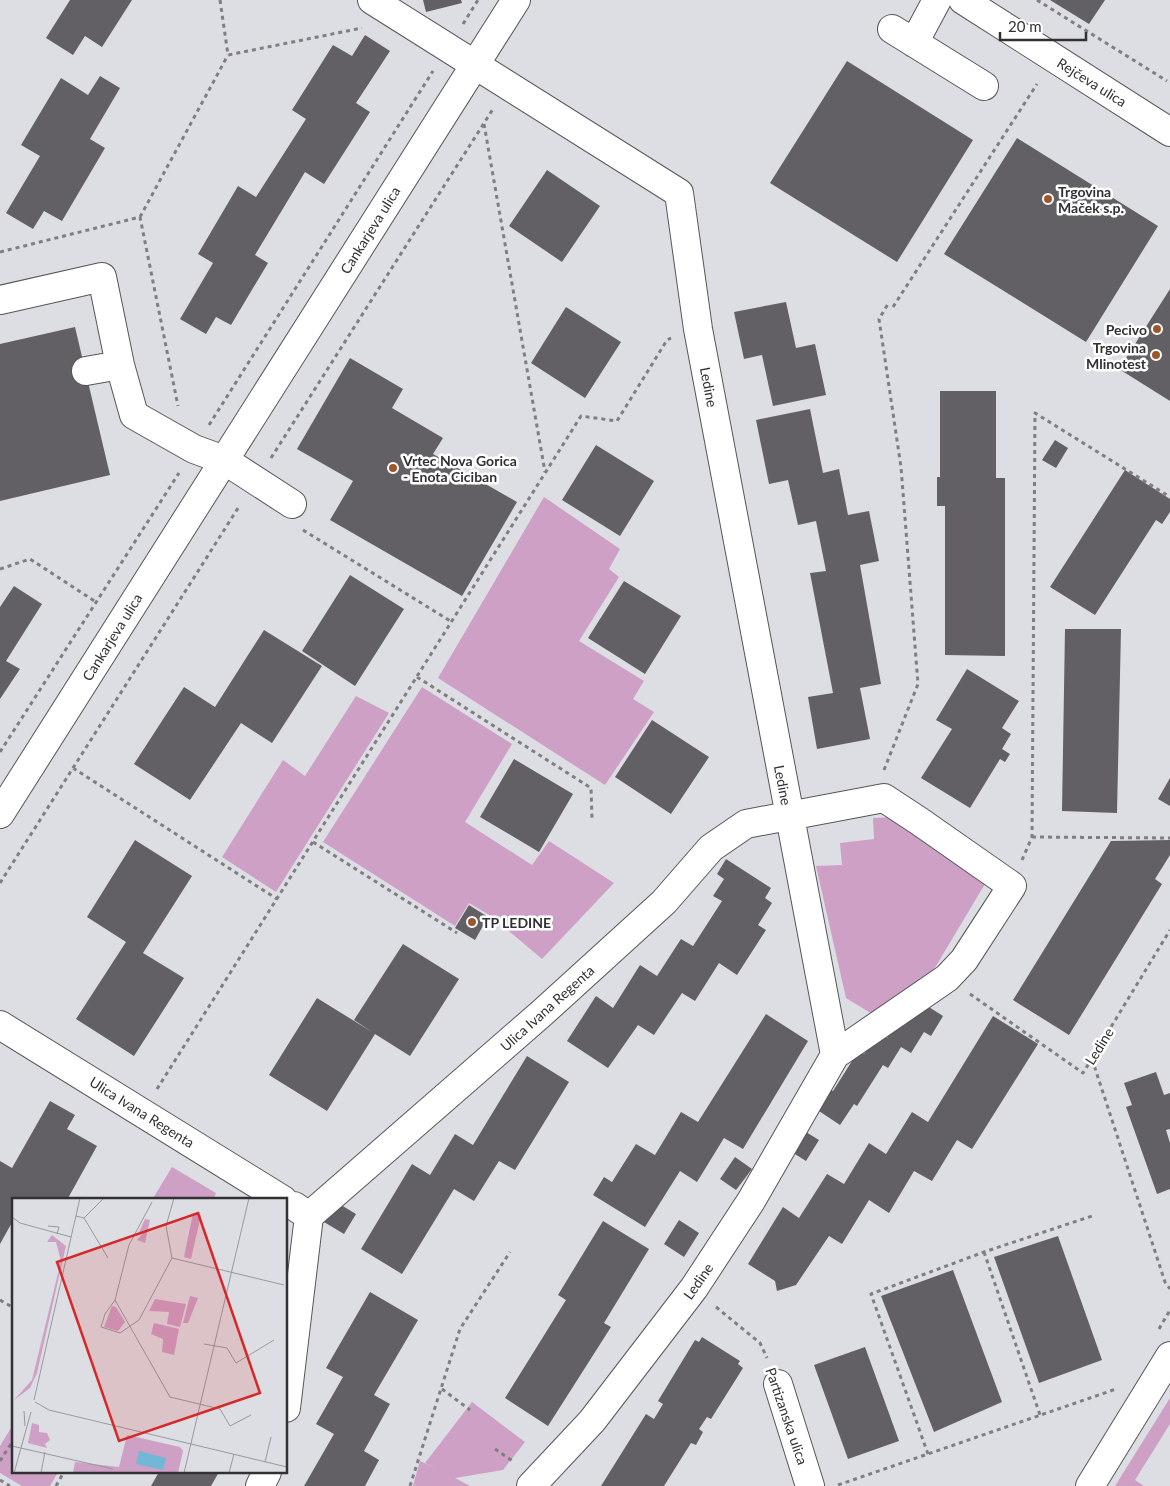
<svg xmlns="http://www.w3.org/2000/svg" width="1170" height="1486" font-family="Lato,sans-serif">
<style>
.green{fill:#cea0c6}
.building{fill:#626064}
.lines{fill:none;stroke-linecap:round;stroke-linejoin:round}
.minor-casing{stroke:#55565a;stroke-width:30}
.path{stroke:#7f7f82;stroke-width:3;stroke-dasharray:4 4;stroke-linecap:butt}
.minor{stroke:#fff;stroke-width:28}
.poi-dot{fill:#9d572e;stroke:#fff;stroke-width:2}
.labels{text-anchor:middle;dominant-baseline:central;stroke-width:5;stroke-linejoin:round;paint-order:stroke}
.street-label{font-size:14px;fill:#313133;stroke:#fff}
.poi-label{font-size:14px;font-weight:bold;fill:#313133;stroke:#fff;text-anchor:start}
.inset-road{fill:none;stroke:#98999d;stroke-width:1}
.view{fill:#d62828;fill-opacity:0.15;stroke:#d62828;stroke-width:2.5}
.inset-edge{fill:none;stroke:#313133;stroke-width:2.5}
</style>
<rect width="100%" height="100%" fill="#dddee3"/>
<path class="green" d="M544 497 620 549 609 569 619 577 579 641 644 681 633 699 654 712 605 785 438 678Z
M422 687 512 744 465 822 532 865 549 841 614 883 542 959 491 916 469 903 455 926 323 842Z
M356 696 389 713 276 892 222 857 283 760 305 776Z
M897 817 985 884 927 981 877 1017 846 998 816 866 842 865 840 843 874 839 873 818Z
M172 1167 216 1193 213 1200H152Z
M1170 1398V1424L1135 1480 1144 1486H1115Z
M472 1402 525 1442 503 1470 455 1478 470 1486H413L420 1461 437 1469 425 1463Z
M14 1423V1472H58L50 1486H22L0 1473V1446Z"/>
<path class="building" d="M70 0H132L102 47 85 36 73 55 46 38Z
M423 0H461L462 3 426 12Z
M1050 0H1105L1089 24Z
M365 35 390 51 356 103 370 112 324 184 305 172 255 255 268 263 231 325 216 317 206 334 180 319 213 263 198 254 238 186 256 197 306 119 292 110 333 45 352 56Z
M847 61 973 140 897 262 770 183Z
M100 76 120 88 90 139 105 148 62 221 44 211 33 229 6 213 40 156 21 145 61 78 88 95Z
M1017 138 1158 226 1086 342 944 254Z
M547 170 600 206 562 262 509 226Z
M1170 289V401L1119 369Z
M786 302 796 348 815 344 826 395 773 406 762 355 744 359 734 312Z
M566 307 621 342 585 398 531 363Z
M75 327 110 475 0 501V344Z
M350 358 403 389 392 408 443 438 433 454 517 502 462 596 330 520 353 481 297 449Z
M940 391H996V478H1005V656L945 655V506H937V477H940Z
M810 409 823 473 839 469 848 515 869 511 879 561 860 565 881 684 860 688 870 739 817 749 808 697 833 693 810 573 826 571 816 521 798 525 788 480 769 484 756 420Z
M1055 440 1068 448 1056 468 1042 460Z
M596 445 654 481 620 536 562 500Z
M1125 470 1170 499V512L1162 524 1156 520 1095 615 1050 587Z
M350 575 404 609 355 686 302 651Z
M624 581 681 616 645 674 588 638Z
M14 586 42 604 6 661 20 669 0 699V607Z
M1065 629H1121L1117 813 1062 811Z
M264 630 322 666 272 743 241 723 190 800 134 764 184 687 215 707Z
M967 669 1019 701 1002 728 1011 734 1002 749 1010 754 1005 762 1000 759 970 808 921 778 952 729 936 720Z
M652 720 709 757 671 814 615 777Z
M514 759 573 794 539 852 480 817Z
M1170 778V806L1158 799Z
M135 840 192 876 143 953 184 978 134 1056 76 1019 126 942 87 917Z
M1170 840V855L1155 879 1162 884 1069 1035 1013 1000 1111 841Z
M726 859 771 888 765 898 772 903 758 925 766 930 737 975 719 963 695 1001 682 993 654 1035 638 1025 608 1068 567 1041 596 996 613 1008 640 965 657 976 681 939 693 946 722 901 713 896 724 879 717 874Z
M469 905 488 917 475 940 455 928Z
M403 944 459 979 410 1056 375 1034 327 1111 269 1075 317 998 372 1032 354 1020Z
M921 1002 943 1016 931 1036 924 1032 911 1053 901 1047 888 1068 883 1065 857 1106 854 1104 840 1125 816 1109 829 1089 833 1091 859 1050 864 1054 878 1033 887 1038 900 1017 908 1022Z
M766 1014 808 1041 743 1149 724 1138 697 1182 680 1171 645 1227 593 1195 604 1177 612 1182 636 1144 655 1155 681 1112 698 1122Z
M993 1016 1038 1044 972 1149 957 1140 932 1181 914 1171 889 1213 869 1200 842 1244 829 1236 796 1285 777 1291 775 1281 748 1264 783 1207 799 1218 827 1174 844 1184 869 1143 886 1154 912 1112 928 1122Z
M527 1056 569 1082 515 1170 499 1161 474 1201 454 1189 402 1274 361 1249 412 1164 430 1175 455 1134 473 1145Z
M1156 1072 1164 1095 1170 1093V1129L1166 1130 1170 1143V1189L1157 1194 1126 1107 1132 1105 1124 1083Z
M50 1101 75 1115 67 1129 97 1146 67 1200H14V1219L0 1244V1161L12 1168Z
M801 1129 819 1140 806 1161 787 1149Z
M735 1157 752 1169 736 1190 720 1179Z
M336 1202 356 1214 344 1234 324 1222Z
M679 1220 699 1233 684 1257 664 1244Z
M603 1221 649 1249 604 1323 611 1327 548 1426 505 1398 566 1300 558 1295Z
M1058 1236 1102 1360 1039 1383 994 1257Z
M953 1270 1002 1402 934 1432 881 1296Z
M370 1292 418 1320 374 1395 390 1404 364 1451 379 1460 365 1486H304L334 1434 316 1424 343 1377 326 1368Z
M702 1337 740 1361 738 1364 743 1368 711 1419 707 1417 699 1429 703 1432 696 1445 691 1443 664 1486H601L646 1414 654 1419 663 1404 658 1401 695 1340 699 1342Z
M865 1347 899 1441 848 1459 814 1365Z
M159 1472H219L211 1486H151Z"/>
<g class="lines">
<g class="minor-casing">
<path id="minor" d="M372 0 679 193 698 329 835 1055 751 1201 694 1288 592 1421 531 1486
M963 0 1170 132
M892 29 984 86
M914 43 937 0
M0 300 102 277 120 365 134 415 194 449 224 460 292 504
M86 371 120 365
M0 814 516 0
M0 1025 283 1200
M309 1216 542 1013 664 902 711 848 746 824 884 798 919 821 1012 886 964 960 947 978 835 1055
M778 1384 810 1486
M286 1408 309 1216 294 1206
M260 1486 267 1472
M1090 1486 1170 1356"/>
</g>
<path class="path" d="M220 0 228 55 362 28
M1037 0 1167 81
M463 24 478 0
M484 124 545 472
M140 217 228 55
M0 252 140 217 178 406
M893 307 1037 84
M209 425 433 71
M271 458 493 109
M303 530 452 622
M0 569 30 559 96 602
M417 677 591 788 592 820
M0 752 179 473
M73 768 277 899
M884 770 918 684 901 467 879 319 888 304
M1032 837 1170 838
M313 842 457 933
M1022 860 1032 837 1035 413 1170 497
M0 883 240 505
M970 994 1083 1073 1170 930
M1092 1059 1165 1282 1170 1289
M157 1089 581 416 617 421 667 340 671 338
M984 1252 1040 1415
M0 1300 14 1308
M716 1307 760 1343 767 1358
M1159 1329 1170 1310
M442 1389 470 1410
M495 1449 514 1462
M928 1454 871 1294 984 1252 1092 1216
M0 1461 14 1439
M0 1480 10 1486
M838 1485 1116 1389
M56 1486 64 1472
M410 1486 460 1329 510 1252"/>
<use href="#minor" class="minor"/>
</g>
<g class="poi-dot">
<circle cx="1048" cy="199" r="5"/>
<circle cx="1157" cy="329" r="5"/>
<circle cx="1156" cy="355" r="5"/>
<circle cx="393" cy="468" r="5"/>
<circle cx="472" cy="922" r="5"/>
</g>
<g class="labels">
<g class="street-label">
<text transform="translate(1092 82) rotate(32)">Rejčeva ulica</text>
<text transform="translate(370 230) rotate(-58)">Cankarjeva ulica</text>
<text transform="translate(709 387) rotate(79)">Ledine</text>
<text transform="translate(112 637) rotate(-58)">Cankarjeva ulica</text>
<text transform="translate(783 785) rotate(79)">Ledine</text>
<text transform="translate(547 1008) rotate(-42)">Ulica Ivana Regenta</text>
<text transform="translate(1099 1046) rotate(-58)">Ledine</text>
<text transform="translate(142 1112) rotate(32)">Ulica Ivana Regenta</text>
<text transform="translate(698 1281) rotate(-55)">Ledine</text>
<text transform="translate(787 1416) rotate(71)">Partizanska ulica</text>
</g>
<g class="poi-label">
<text x="1058" y="191">Trgovina<tspan x="1058" dy="16">Maček s.p.</tspan></text>
<text x="1147" y="329" text-anchor="end">Pecivo</text>
<text x="1146" y="347" text-anchor="end">Trgovina<tspan x="1146" dy="16">Mlinotest</tspan></text>
<text x="403" y="460">Vrtec Nova Gorica<tspan x="403" dy="16">- Enota Ciciban</tspan></text>
<text x="482" y="922">TP LEDINE</text>
</g>
</g>
<g transform="translate(12 1198)">
<rect width="275" height="275" fill="#dddee3"/>
<path d="M181 15 189 17 179 61 172 59ZM133 21 138 22 133 45 125 42 131 35 127 34ZM40 37 54 48 25 175 18 190 2 202 20 182 49 63 44 44H35ZM178 98 186 100 176 125H171ZM143 101 174 106 168 129 155 126 157 114 137 113ZM100 108 104 109 113 124 106 133 92 129ZM142 125 167 131 162 157 150 154 151 141 139 136ZM20 225 27 227V234L35 235 38 242 33 246 35 250 16 245ZM115 237 168 249 171 253 166 275H61L63 264 107 269Z" fill="#cea0c6"/>
<path d="M127 253 154 260 151 272 124 266Z" fill="#73b7d6"/>
<path class="inset-road" d="M162 0 154 28 160 60 272 87M140 4 117 47 103 102 158 199 208 211 218 228 239 217M64 18 72 20 92 0M0 19 8 25 59 39M72 20 96 60M36 28 47 29 45 36M103 102 93 116 89 129 108 135 127 122 160 60M192 146 215 150 224 165 262 142M22 202 68 0M23 204 37 212 275 269M12 213 13 228M0 248 101 271M253 264 259 239M2 275 19 214M29 275 33 254M172 275 237 0M217 275 222 256"/>
<path class="view" d="M186 15 248 195 107 243 45 64Z"/>
<rect width="275" height="275" class="inset-edge"/>
</g>
<path d="M1000 32v8h86v-8" fill="none" stroke="#313133" stroke-width="2.5"/>
<text x="1008" y="32" font-size="15" fill="#313133" stroke="#ffffff" stroke-width="4" paint-order="stroke">20 m</text>
</svg>
